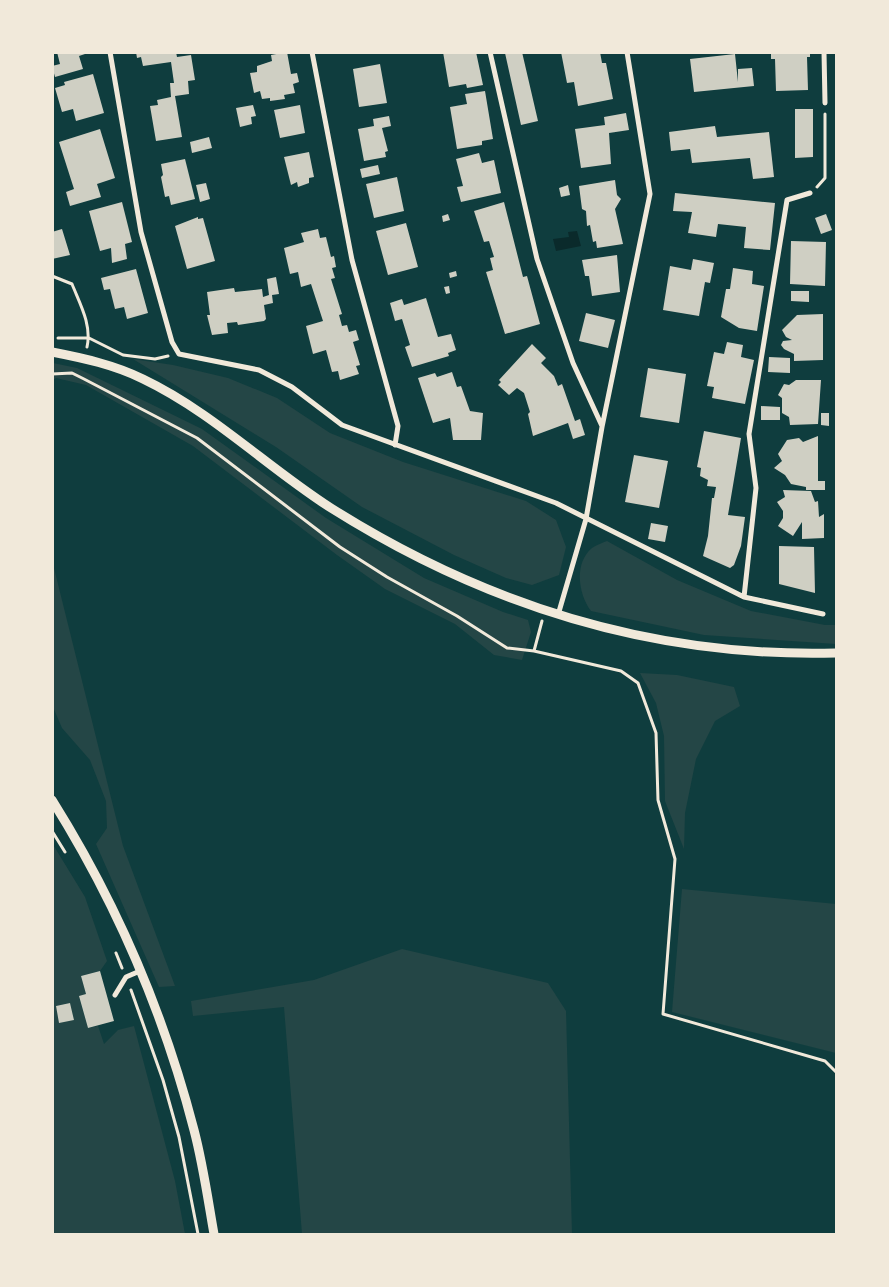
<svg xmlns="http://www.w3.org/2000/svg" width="889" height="1287" font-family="'PT Serif',serif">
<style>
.green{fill:#244646;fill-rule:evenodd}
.water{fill:#0a2a2b}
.building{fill:#cfcfc3}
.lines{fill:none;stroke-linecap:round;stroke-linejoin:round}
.path{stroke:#f1e9da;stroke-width:3}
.minor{stroke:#f1e9da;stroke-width:5}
.tertiary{stroke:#f1e9da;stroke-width:9}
</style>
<rect width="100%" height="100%" fill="#0f3d3e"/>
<path class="green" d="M133 359 173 365 228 378 277 398 330 433 403 462 526 501 556 520 566 547 559 575 532 585 506 578 454 555 362 507 276 447Z
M53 363 77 368 202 429 326 518 424 578 503 612 528 620 531 632 522 660 494 655 455 624 385 589 337 555 193 446 86 385 56 378 53 380Z
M607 541 677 580 751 611 825 625H836V644L704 635 591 611C578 594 574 563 592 548 596 545 602 543 607 541Z
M53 564 123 846 175 986 159 987 96 844 107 828 106 801 90 760 62 728 53 707Z
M640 673 677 675 734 687 740 706 715 721 696 759 685 813 684 849 665 801 664 736 656 703Z
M52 843 85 897 107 961 100 971 81 976 86 994 79 997 88 1028 98 1026 104 1044 118 1030 134 1026 175 1181 185 1234H53ZM70 1003 74 1020 59 1022 56 1006Z
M682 889 836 904V1053L672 1012Z
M402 949 548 983 566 1011 572 1234H302L284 1007 193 1016 191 1001 314 980Z"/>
<path class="water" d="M577 231 581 246 556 251 553 239 569 237 568 232Z"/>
<path class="building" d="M57 52H88V53L79 56 83 69 55 77 52 66 60 64Z
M136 52H176L177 57 191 55 195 80 188 81 189 94 175 96 182 137 156 141 150 106 158 105 157 100 171 97 170 83H174L171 62 143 66 141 57 137 58Z
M287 52 291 74 297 73 299 82 293 84 295 93 284 95 285 99 270 101V98L262 99 260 91 254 93 250 73 257 72V66L272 61 271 55Z
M443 52H476L483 85 467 88 466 84 449 87Z
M522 52 538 121 521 125 505 53Z
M561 52H600L602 63H606L613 99 578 106 574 82 567 83Z
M771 52H810V57H807L808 90 776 91 775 59H771Z
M735 54 738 82V69L752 68 754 86 694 92 690 59Z
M380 64 387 103 359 107 353 69Z
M93 74 104 113 76 121 73 109 62 112 55 88 65 85 64 82Z
M485 91 493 139 482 141V145L457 149 450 107 467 104 465 94Z
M253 105 256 116 251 117 252 124 240 127 236 108Z
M300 105 305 133 280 138 274 110Z
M795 109H813V157L795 158Z
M626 113 629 130 609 133 611 164 581 168 575 129 605 125 604 117Z
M389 116 391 126 382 128 388 151 385 152 386 157 364 161 358 129 374 126 373 119Z
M715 126 717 137 769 132 774 177 753 179 750 158 692 163 690 149 671 151 669 132Z
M100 129 115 178 97 184 101 197 70 206 66 192 74 189 59 142Z
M209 137 212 148 192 153 190 142Z
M309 152 314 177 309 178V183L298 187 297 182 291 185 284 157Z
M479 153 482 163 494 160 501 193 461 202 457 187 463 186 456 159Z
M185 159 195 199 171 205 169 196 165 197 161 177 163 175 161 164Z
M378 165 380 174 362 178 360 169Z
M397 177 404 211 374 218 366 184Z
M615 180 617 195 621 199 615 209 623 244 597 248 596 241 593 242 590 225 587 226 586 211 582 209 579 186Z
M206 183 210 199 200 202 196 185Z
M568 185 570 195 561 197 559 188Z
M675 193 775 203 770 250 744 248 746 227 718 224 716 237 688 233 692 212 673 211Z
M122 202 132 242 125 244 127 259 112 263 111 248 100 251 89 211Z
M504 202 523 277 527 276 540 324 505 334 486 272 493 270 490 258 494 257 489 241 484 242 474 211Z
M448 214 450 220 443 222 442 216Z
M826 214 832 230 821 234 815 218Z
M198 217V219L203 218 215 261 187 269 175 226Z
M406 223 418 267 388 275 376 231Z
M62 229 70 255 52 259V232Z
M318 229 320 238 326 237 331 257 334 256 336 267 332 268 335 278 331 279 342 314 339 315 342 326 347 325 349 332 356 330 359 340 353 342 360 365 356 366 359 374 340 380 338 371 332 372 326 350 313 354 306 326 323 321 311 284 301 287 298 272 290 274 284 248 304 242 301 233Z
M791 241 826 242 825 286 790 284Z
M617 255 620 292 592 296 589 276H585L582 260Z
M693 259 714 263 710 283 705 282 699 316 663 310 670 266 691 270Z
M733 268 753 271 752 284 764 286 757 331 739 328 721 317 726 289H730Z
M136 269 148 313 127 319 124 307 115 309 110 289 104 290 101 278Z
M456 271 457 276 450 278 449 273Z
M276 277 279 294 272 295 273 303 264 305 266 319 264 321 238 325 237 322 227 323 228 333 212 335 207 315H210L207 292 234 288 235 292 262 289 263 297 269 295 267 279Z
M449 286 450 293 446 294 444 287Z
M791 291H809V302L791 301Z
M426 298 438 337 451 334 456 350 448 353 449 356 412 367 405 347 410 345 402 319 395 321 390 303 402 299 404 305Z
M586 313 615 320 608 348 579 341Z
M823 314V360L794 361V354L784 349 781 345 783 341 792 340 786 337 782 330 797 315Z
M727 342 743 345 741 357 754 360 745 404 712 398 714 387 707 386 714 352 724 354Z
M532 344 546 358 541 363 554 376 558 386 562 384 575 421 580 419 585 435 573 439 568 423 533 436 528 414 530 412 524 393 517 388 509 395 498 385 501 382 499 380Z
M769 357 790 358V373L768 372Z
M648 368 686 374 679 423 640 417Z
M452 372 457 387 461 386 470 411 483 413 481 440H453L450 418 433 423 418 378 435 373 437 377Z
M796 380H821L818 424 790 425 789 417 782 413V398L778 395 784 384 789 385Z
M761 406 780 407V420H761Z
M821 413H829V426L821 425Z
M704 431 741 438 728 515 745 517 741 546 734 565 730 568 703 556 708 536 712 498H714L716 487 707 486 708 480 700 476 701 468 697 467Z
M818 436V481H825V490H806V487L791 484 785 475 774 468 782 461 778 454 787 440 799 438 803 442Z
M634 455 668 461 659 508 625 502Z
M783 490 811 491 815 502 818 501 819 517 824 514V538L802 539V522L793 536 778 526 783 518V511L777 502 785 497Z
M651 523 668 526 665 542 648 539Z
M779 546 814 547 815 593 779 584Z
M100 971 114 1021 88 1028 79 996 86 994 81 976Z
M70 1003 74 1020 59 1023 56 1006Z"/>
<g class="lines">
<path class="path" d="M817 187 825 178V114
M52 276 72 284C80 304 92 325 87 347
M58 338H89L123 355 155 359 168 356
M52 374 72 373 84 379 197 438 340 547 387 577 457 616 507 648 534 651 542 621
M534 651 621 671 638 683 656 733 658 800 675 859 663 1014 825 1061 836 1072
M52 831 65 852
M116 953 122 968
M131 990 163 1080 179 1137 198 1234"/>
<path class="minor" d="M110 52 141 232 172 342 179 354 259 370 292 387 342 425 556 503 744 597 823 614
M312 52 352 260 398 426 395 445
M490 52 537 259 573 363 602 426
M824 52 825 103
M744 597 756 488 749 434 787 200 810 193
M558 615 586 519 602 427 650 194 627 52
M115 995 126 977 140 971"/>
<path class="tertiary" d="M52 352C83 358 115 365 143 379 212 412 267 467 331 508 485 605 653 658 836 653
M52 800C116 902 164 1014 194 1130 203 1164 208 1200 214 1234"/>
</g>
<rect width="889" height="1287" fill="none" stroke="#f1e9da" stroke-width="108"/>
</svg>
